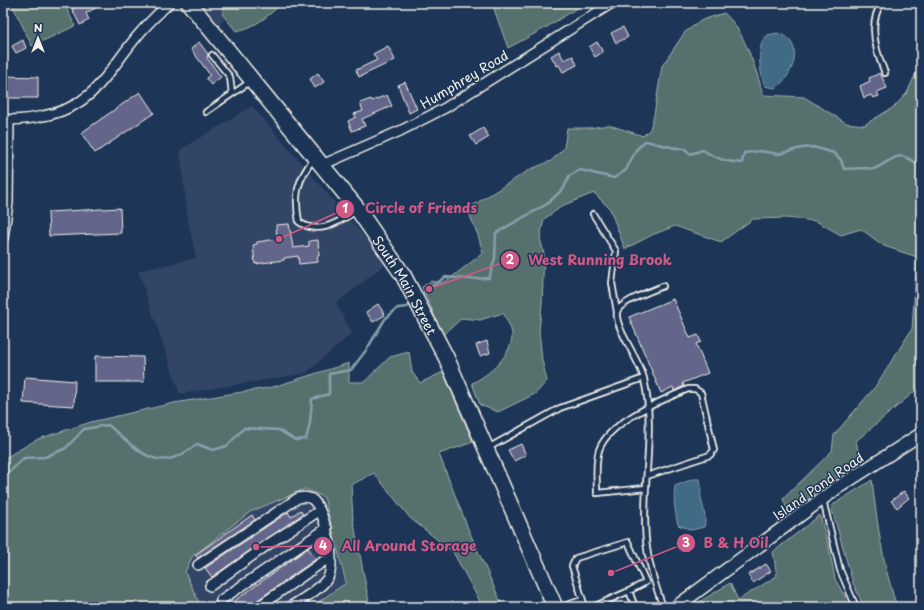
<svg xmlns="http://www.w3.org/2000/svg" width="924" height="610" font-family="'Playpen Sans',sans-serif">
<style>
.built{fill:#324466}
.green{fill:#56706e;stroke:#a5b0ab}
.water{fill:#3f6a86;stroke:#87a0ad}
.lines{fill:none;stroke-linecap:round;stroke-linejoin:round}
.stream{stroke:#87a0ad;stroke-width:2.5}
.building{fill:#64668a;stroke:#f4f1e8}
.service-casing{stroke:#f4f1e8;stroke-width:8}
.minor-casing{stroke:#f4f1e8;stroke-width:12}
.tertiary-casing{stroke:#f4f1e8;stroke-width:15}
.primary-casing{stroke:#f4f1e8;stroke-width:18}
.service{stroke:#1d3557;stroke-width:4.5}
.minor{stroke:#1d3557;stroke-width:9}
.tertiary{stroke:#1d3557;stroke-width:12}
.primary{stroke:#1d3557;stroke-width:15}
.labels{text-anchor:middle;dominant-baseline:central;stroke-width:3;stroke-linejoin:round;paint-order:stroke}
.street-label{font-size:13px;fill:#f4f1e8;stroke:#1d3557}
.leader{fill:none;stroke:#d15985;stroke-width:1.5}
.callout-dot{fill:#d15985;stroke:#1d3557;stroke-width:1.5}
.mark-label{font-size:12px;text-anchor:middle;font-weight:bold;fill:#fff}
.callout-label{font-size:14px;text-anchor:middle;font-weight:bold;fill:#d15985;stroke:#1d3557;stroke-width:3;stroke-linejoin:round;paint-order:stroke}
</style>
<rect width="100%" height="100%" fill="#1d3557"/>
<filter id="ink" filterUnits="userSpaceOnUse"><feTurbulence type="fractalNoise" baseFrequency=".025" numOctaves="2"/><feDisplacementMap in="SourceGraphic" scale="8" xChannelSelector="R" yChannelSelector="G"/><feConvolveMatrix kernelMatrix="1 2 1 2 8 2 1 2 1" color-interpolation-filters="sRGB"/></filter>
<g filter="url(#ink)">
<path class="built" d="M200 3H242L217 26Z
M252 106 387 263 336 303 352 333 306 373 180 394 138 271 196 258 188 220 180 150Z
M318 451 348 604 342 607H188L163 491Z"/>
<path class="green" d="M14 3H64L75 26 32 46 12 4Z
M223 3H282C269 16 254 28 236 31L223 15Z
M495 3H585L547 27 508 48 494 9Z
M724 13C743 28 757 71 763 95L804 97 846 123 864 125 894 107 907 93 921 62V386L856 441 860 459 789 514 783 499 832 451 834 435 875 387 912 329 917 257 884 246 861 229 841 235 816 221 786 218 753 219 721 242 675 226 652 235 625 249 610 209 594 193 564 205 544 219 540 238 544 254 542 304 539 330 542 360 547 381 535 394 498 412 480 405 472 383C488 376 514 354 512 333 511 327 506 319 503 313L480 320 462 318 443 335 422 287 431 281 440 283 448 280 483 253 478 235 467 209 531 169 551 161 564 148 567 128H589L609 125 643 136 650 129 654 115 662 66 685 32 702 20Z
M409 352 412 372 420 383 443 372 473 442 439 454 469 531 503 607H483L453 552 410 518 374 473 351 485 353 519 370 607H351L350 605 345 607H311L346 583 324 497 305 489 250 512 192 557 185 572 201 607H3V459L38 439 91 422 174 403 273 387 349 363V382H364L390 357Z
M872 480C877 523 883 566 897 607H864L853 583 831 506Z
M820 515 829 547 835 579 851 607H691L730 583 738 600 777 576 773 552Z"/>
<path class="water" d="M777 33C780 34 784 35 786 37 804 50 790 80 775 88L765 86C760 75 755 43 768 35 770 34 775 34 777 33Z
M693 479H700C702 486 700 492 701 498 703 508 707 517 704 527L692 530 678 525C675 512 673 499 675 486Z"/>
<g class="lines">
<path class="stream" d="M422 294 445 277 469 279 489 278 495 258 496 233 547 204 564 188 569 176 580 170 614 178 626 170 636 150 645 141C660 144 669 148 685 149L690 154 703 150C715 159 727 162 742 163L744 153 760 151 778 154 802 148 813 147 834 153 841 160 844 169 865 168 874 169C894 160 897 148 917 164L921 163
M3 478 24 458 45 457 66 448 84 429 108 425C140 451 157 477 197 444L213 450 227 446 244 428 279 430 295 440 306 439 310 423 312 399 329 394V374L351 370 367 349 385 319 398 308 407 307 410 305"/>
</g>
<path class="building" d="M82 3H105L86 13 89 20 80 25 72 9Z
M623 27 628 37 616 43 611 33Z
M23 40 26 48 16 53 12 46Z
M199 42 208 54 207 58 221 77 211 85 206 78 210 75 191 49Z
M597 42 603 52 595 57 589 47Z
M388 46 395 60 359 77 356 70 377 60 373 54Z
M559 51 564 60 573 56 577 65 563 72 559 65 557 66 551 56Z
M318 73 324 82 315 88 310 79Z
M880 73 887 88 877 92 879 96 873 98 871 95 864 98 860 86 870 81 869 78Z
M3 76 38 77V98H3Z
M405 82 417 109 409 113 398 85Z
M140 92 154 113 95 153 81 133Z
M387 95 392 106 362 119 365 126 352 131 348 121 356 117 354 114 363 111 360 103 371 99 372 101Z
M483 128 489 137 476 145 470 136Z
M120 208 121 233 49 236 48 212Z
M289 224 293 248 309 246V241L318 240 319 256H317L318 262 299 264 298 256 284 258V260L255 264 253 245 257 244V242L277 239 276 225Z
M673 299 690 338 698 335 701 342 696 344 708 373 683 383 684 386 674 391 673 387 661 393 629 317Z
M378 304 385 315 373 322 366 312Z
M487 341 490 353 480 356 476 345Z
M95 356 143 357 144 382H95Z
M25 377 75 381 74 406 23 403Z
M521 444 526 455 514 461 508 450Z
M904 491 909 498 897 508 891 501Z
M300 510 303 514 212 577 205 568 288 512 291 517Z
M252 515 255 520 198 558 195 555Z
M308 548 316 559 255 602 252 607H226Z
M766 564 771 571 753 583 748 575Z"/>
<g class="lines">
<g class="service-casing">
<path id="service" d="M882 3C867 23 876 52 885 73
M212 55 230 77 232 94
M206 112 251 81
M314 158C297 181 294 194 299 222 319 236 338 222 356 211
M593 214 616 251 612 283 617 312
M488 448 560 408 644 378
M646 488 597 493C597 479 595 463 599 450 609 421 663 400 688 389H695L701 393 714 450 710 455 647 476
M823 500 840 570 856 607
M561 607 582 600
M585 607 572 566 576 558 628 542 646 582 629 591
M593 607 629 591 635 607
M663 607C655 585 648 563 646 540 641 486 656 432 644 379 641 362 614 327 617 312 619 302 654 290 663 286"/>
</g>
<g class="minor-casing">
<path id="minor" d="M3 119C16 121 29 119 43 116 95 107 108 70 139 34 148 23 159 13 169 3
M322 165 400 131 445 108 612 3
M3 238 8 203 9 120
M198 565 298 498C303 497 309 497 313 500 326 512 337 566 327 579 318 591 302 599 290 607
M210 586 270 543 319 511
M221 600 327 528
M258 607 324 561 330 560"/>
</g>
<g class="tertiary-casing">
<path id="tertiary" d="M676 607 837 488 921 434"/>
</g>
<g class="primary-casing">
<g id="primary">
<path id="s1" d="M189 3 356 207 403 275 446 357 555 607"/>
</g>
</g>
<use href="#service" class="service"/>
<use href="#minor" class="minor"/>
<use href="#tertiary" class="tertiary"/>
<use href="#primary" class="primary"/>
</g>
</g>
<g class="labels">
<g class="street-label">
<text transform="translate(464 79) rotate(-31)">Humphrey Road</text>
<text stroke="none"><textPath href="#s1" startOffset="356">South Main Street</textPath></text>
<text transform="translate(818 486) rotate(-35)">Island Pond Road</text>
</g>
</g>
<path class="leader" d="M279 239L345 209M429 289L510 260M611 573L686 543M256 547L323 546"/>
<g class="callout-dot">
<circle cx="279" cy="239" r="4"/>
<circle cx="429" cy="289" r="4"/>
<circle cx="611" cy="573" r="4"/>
<circle cx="256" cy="547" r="4"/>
<circle cx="345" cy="209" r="10"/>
<circle cx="510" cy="260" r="10"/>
<circle cx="686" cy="543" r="10"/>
<circle cx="323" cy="546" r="10"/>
</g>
<g class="mark-label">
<text x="345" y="213">1</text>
<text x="510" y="264">2</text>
<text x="686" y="547">3</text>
<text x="323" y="550">4</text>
</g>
<g class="callout-label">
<text x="421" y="213">Circle of Friends</text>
<text x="600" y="265">West Running Brook</text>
<text x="736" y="548">B &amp; H Oil</text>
<text x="409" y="551">All Around Storage</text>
</g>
<rect width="924" height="610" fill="none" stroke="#1d3557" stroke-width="16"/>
<rect x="8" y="8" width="908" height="594" fill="none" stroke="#f4f1e8" stroke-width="1.5" filter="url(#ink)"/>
<g transform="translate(38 38)" stroke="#1d3557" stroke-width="3" paint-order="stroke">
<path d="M0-3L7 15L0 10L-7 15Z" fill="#f4f1e8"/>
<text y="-6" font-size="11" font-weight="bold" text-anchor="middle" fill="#f4f1e8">N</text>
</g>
</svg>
